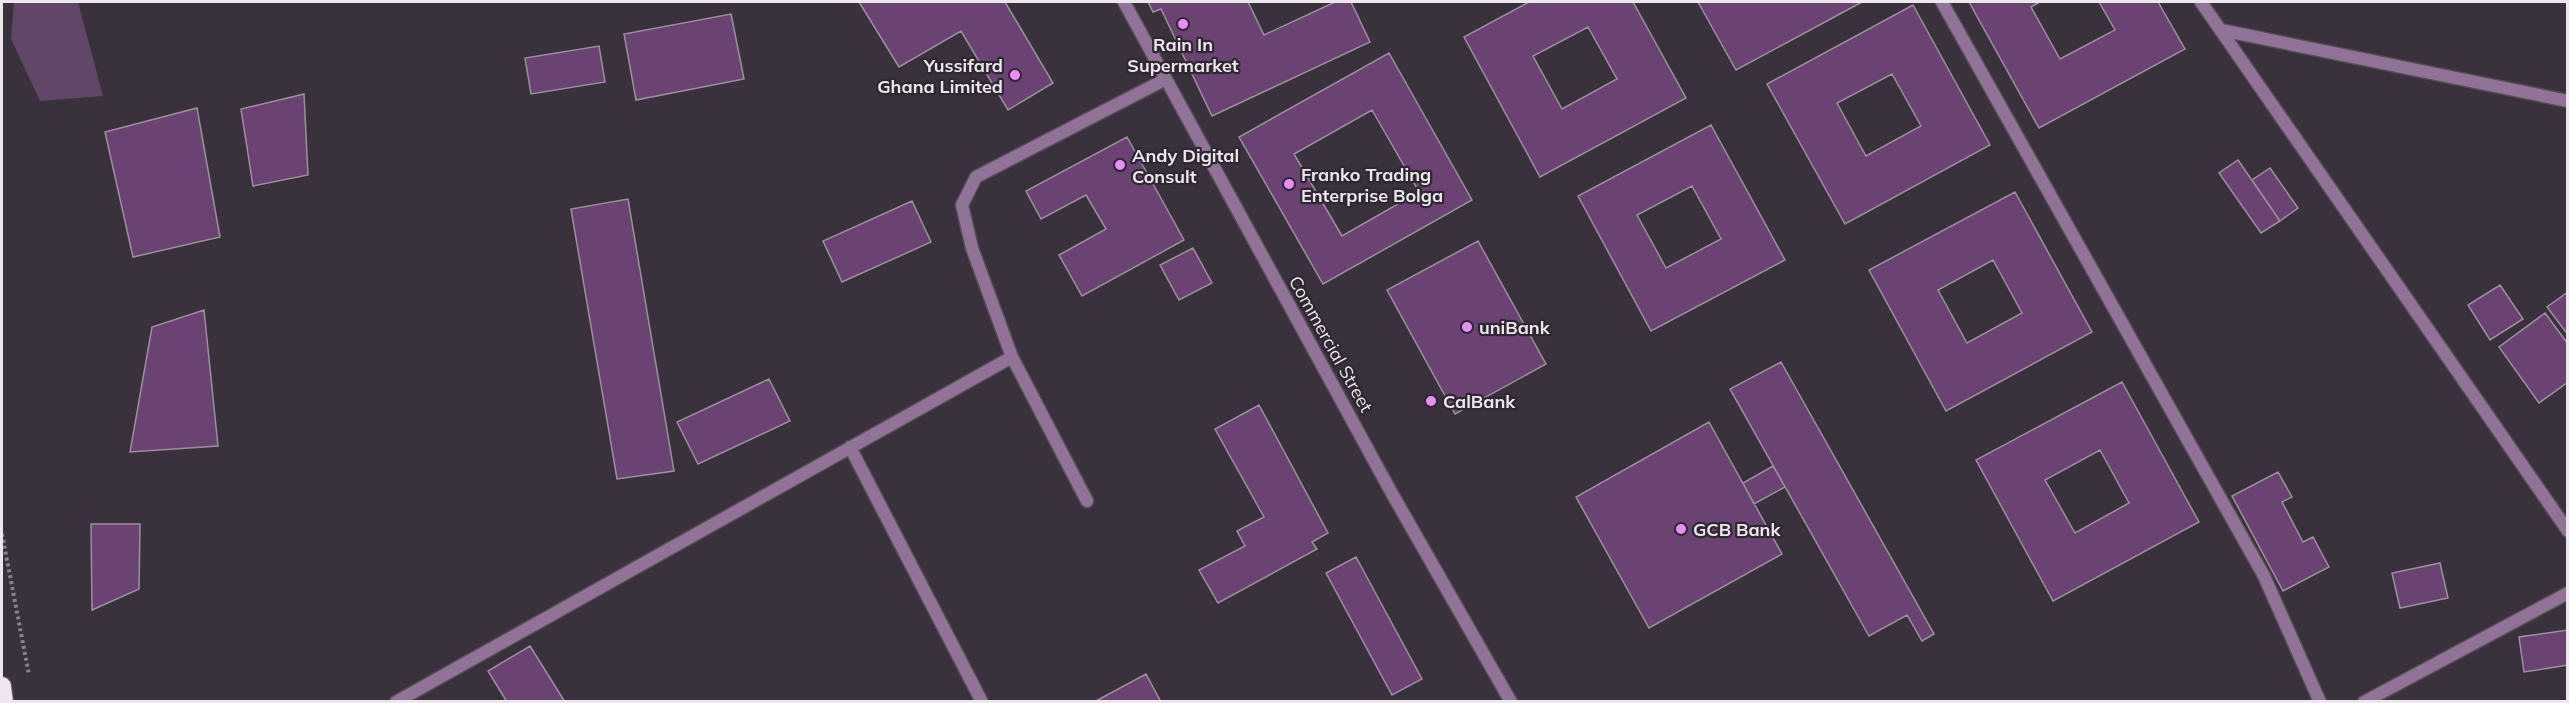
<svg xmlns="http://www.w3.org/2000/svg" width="2569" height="703" font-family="Mulish,sans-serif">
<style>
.green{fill:#624667}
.building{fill:#6a4372;stroke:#9b909d;stroke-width:1.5;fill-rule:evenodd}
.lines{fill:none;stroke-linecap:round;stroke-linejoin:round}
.street-casing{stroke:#564e57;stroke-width:15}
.highway-casing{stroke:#564e57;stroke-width:21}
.path{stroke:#88818a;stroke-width:4;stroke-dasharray:3 3;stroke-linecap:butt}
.street{stroke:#927398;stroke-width:12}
.highway{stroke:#f2e3f5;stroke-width:18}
.poi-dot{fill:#ea8dfc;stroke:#2f2731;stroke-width:2}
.labels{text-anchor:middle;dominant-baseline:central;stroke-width:4.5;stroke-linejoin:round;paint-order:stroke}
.poi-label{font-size:18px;font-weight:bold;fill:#ece7ed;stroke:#2f2731;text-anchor:start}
.street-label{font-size:18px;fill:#ece7ed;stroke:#2f2731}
</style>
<rect width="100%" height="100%" fill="#39313b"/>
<path class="green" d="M14 2H78L103 96 40 101 11 39Z"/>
<path class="building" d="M859 2H1005L1053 83 1008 110 961 31 899 67Z
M1148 2H1248L1264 35 1335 2H1351L1370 42 1212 116 1161 9 1153 12Z
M1529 2H1633L1686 98 1540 177 1464 37ZM1588 27 1617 79 1562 109 1533 56Z
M1698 2H1862L1736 70Z
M1969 2H2040L2031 7 2060 59 2115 30 2099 2H2158L2185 49 2039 128Z
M1913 5 1990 145 1845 224 1767 84ZM1892 74 1921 126 1866 156 1837 103Z
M731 14 744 79 636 100 624 34Z
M599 46 605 82 531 94 525 58Z
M1389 53 1472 200 1323 284 1239 137ZM1372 110 1419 192 1342 236 1294 154Z
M304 94 308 175 253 186 241 109Z
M197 108 220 237 133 257 105 132Z
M1711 125 1785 260 1651 331 1578 196ZM1692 186 1721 239 1666 268 1637 215Z
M1127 137 1184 240 1082 296 1059 255 1106 229 1086 195 1041 219 1026 191Z
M2238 160 2280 221 2261 233 2219 173Z
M2270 168 2298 208 2280 221 2252 180Z
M2015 192 2092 332 1946 411 1869 270ZM1993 260 2022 313 1967 343 1938 290Z
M628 199 674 471 617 479 571 209Z
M912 201 931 242 842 282 823 241Z
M1478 241 1546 364 1455 414 1387 290Z
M1193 248 1212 283 1179 300 1160 265Z
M2500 285 2523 319 2490 340 2468 305Z
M2568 292V335L2547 307Z
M204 310 218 446 130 452 152 327Z
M2545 313 2568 344V382L2539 403 2499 347Z
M1781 362 1934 634 1922 641 1907 615 1869 636 1730 389Z
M769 379 790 421 698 464 677 422Z
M2122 382 2199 522 2053 601 1976 460ZM2100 450 2129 503 2075 533 2045 480Z
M1259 405 1328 533 1312 542 1317 549 1218 603 1199 570 1245 546 1237 531 1264 517 1215 429Z
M1709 422 1782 554 1649 628 1576 497Z
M1773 466 1785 487 1754 504 1743 483Z
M2278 472 2292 497 2282 502 2303 542 2313 537 2329 567 2283 591 2232 496Z
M91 524H140L139 589 92 610Z
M1356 557 1422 679 1392 695 1326 573Z
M2440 563 2448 598 2400 608 2392 573Z
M2568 630V665L2524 672 2519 637Z
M530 646 565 702H507L488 671Z
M1146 674 1161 702H1094Z"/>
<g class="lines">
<g class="street-casing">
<path id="street" d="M1124 2 1390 490 1511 702
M1942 2 2264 576 2320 702
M2201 2 2568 531
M2221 30 2568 101
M850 447 982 702
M1087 501 1012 357 972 248 962 205 976 177 1166 79
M396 702 1012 357
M2364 702 2568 593"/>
</g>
<g class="highway-casing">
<path id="highway" d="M2 686 4 702"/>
</g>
<path class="path" d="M2 534 29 675"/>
<use href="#street" class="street"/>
<use href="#highway" class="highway"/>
</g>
<g class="poi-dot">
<circle cx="1183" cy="24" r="6"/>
<circle cx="1015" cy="75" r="6"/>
<circle cx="1120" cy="165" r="6"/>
<circle cx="1289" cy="184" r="6"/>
<circle cx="1467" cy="327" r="6"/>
<circle cx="1431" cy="401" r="6"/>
<circle cx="1681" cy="529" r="6"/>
</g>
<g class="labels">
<g class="poi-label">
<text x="1183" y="44" text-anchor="middle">Rain In<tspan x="1183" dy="21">Supermarket</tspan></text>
<text x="1003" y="65" text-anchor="end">Yussifard<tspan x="1003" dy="21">Ghana Limited</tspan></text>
<text x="1132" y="155">Andy Digital<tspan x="1132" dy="21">Consult</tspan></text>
<text x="1301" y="174">Franko Trading<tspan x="1301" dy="21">Enterprise Bolga</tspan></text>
<text x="1479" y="327">uniBank</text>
<text x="1443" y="401">CalBank</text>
<text x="1693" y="529">GCB Bank</text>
</g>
<g class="street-label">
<text transform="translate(1331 344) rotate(61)">Commercial Street</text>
</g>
</g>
<rect width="2569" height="703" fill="none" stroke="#ece7ed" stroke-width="6"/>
</svg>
